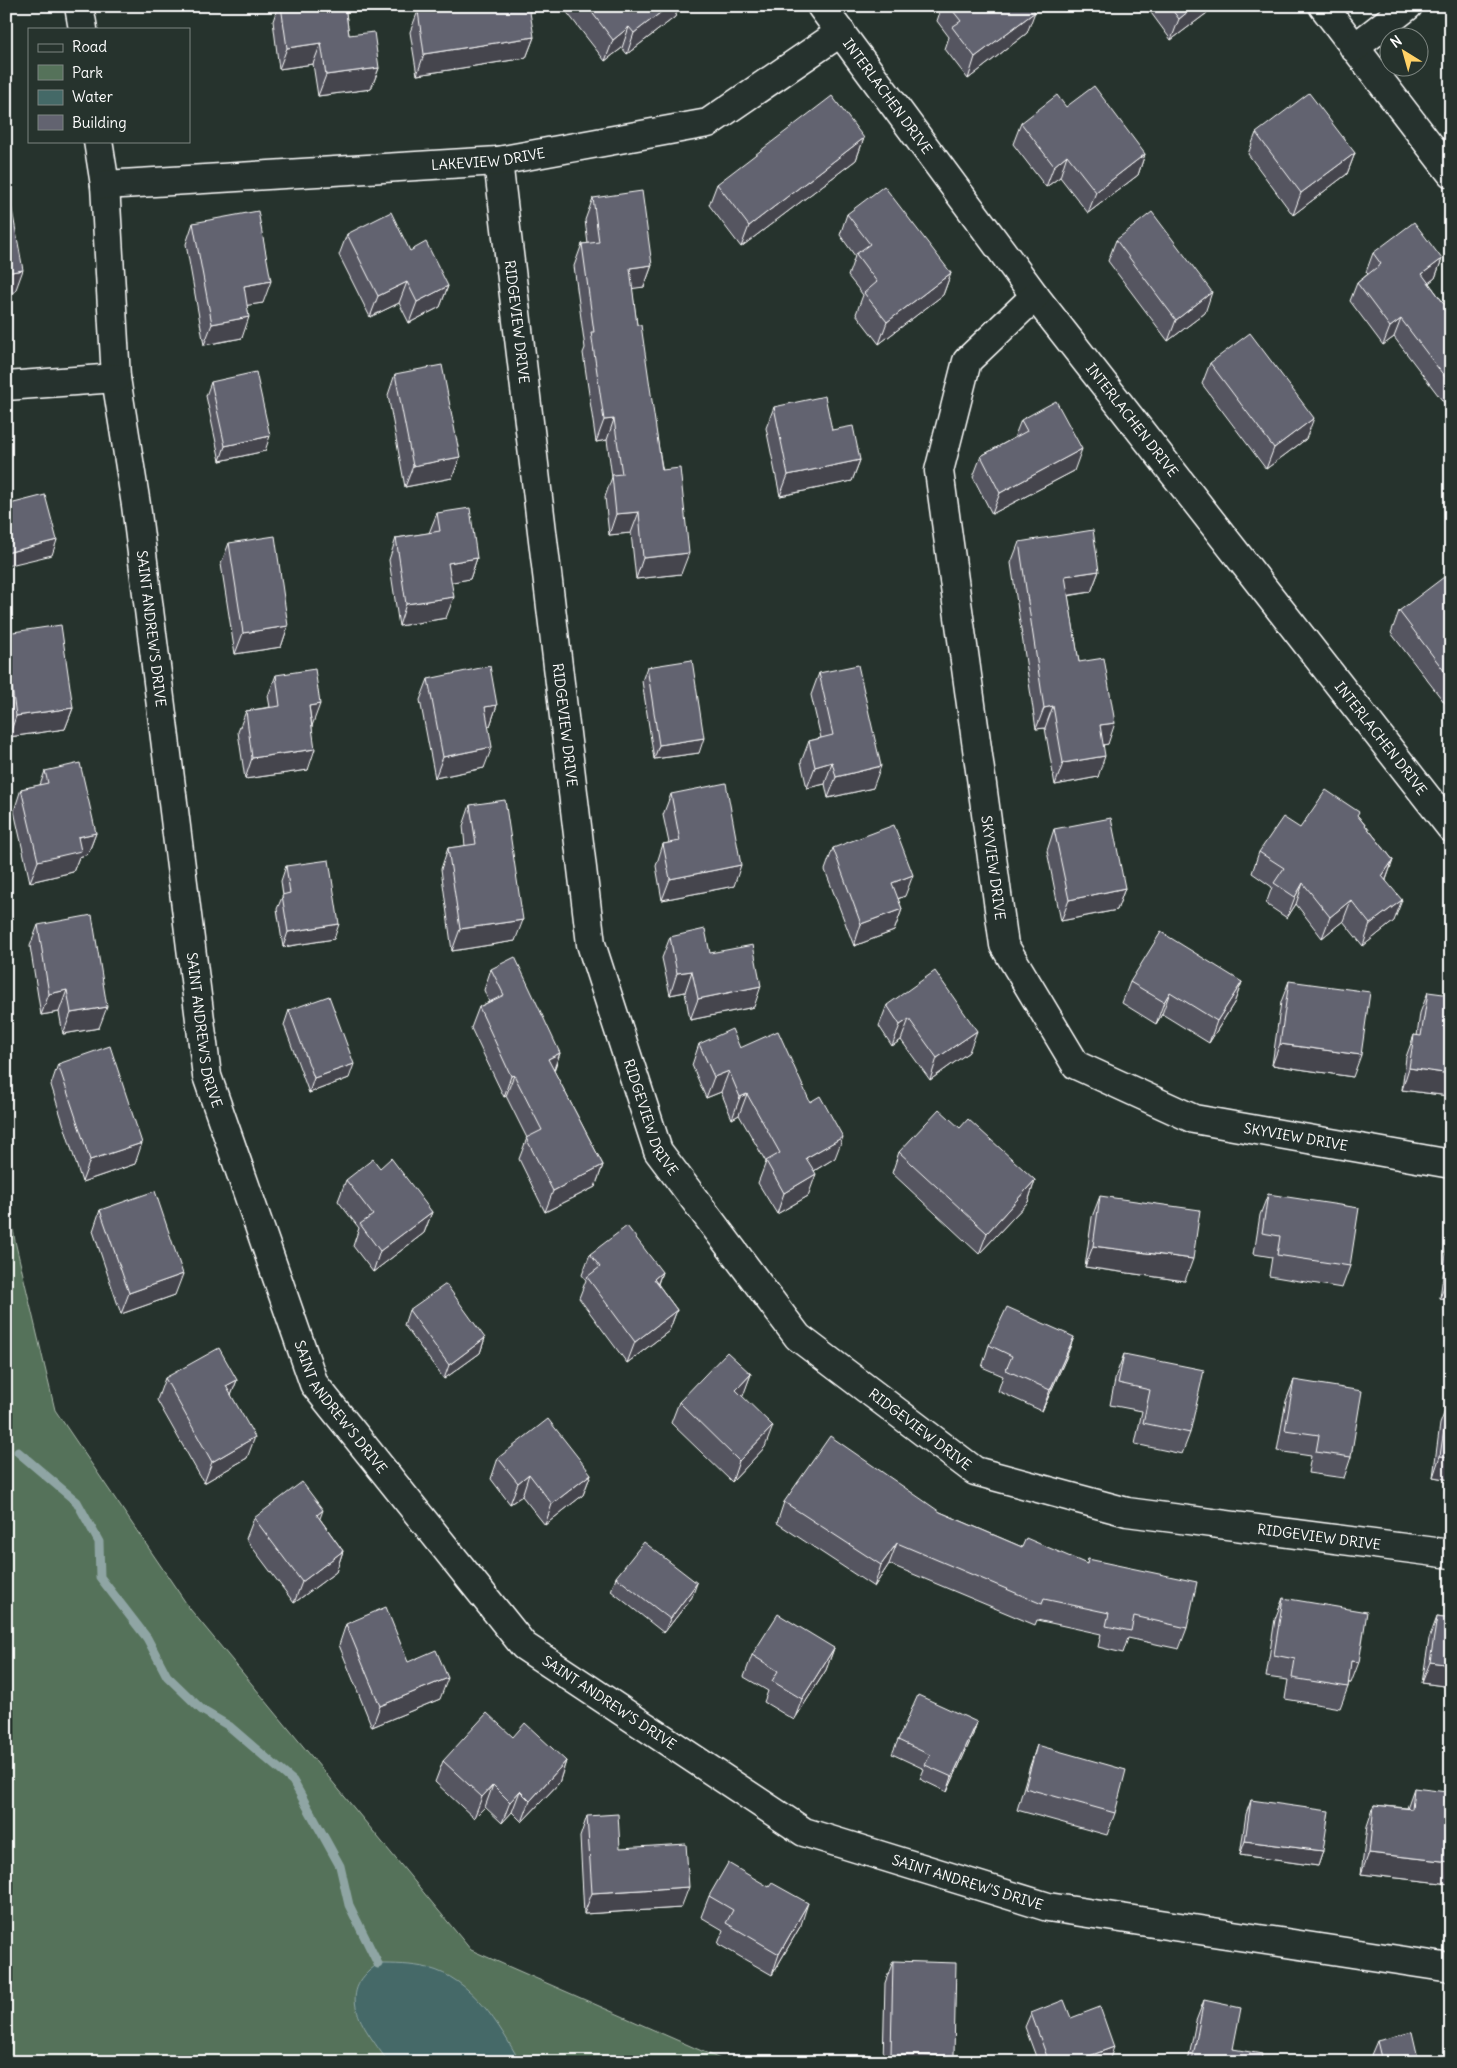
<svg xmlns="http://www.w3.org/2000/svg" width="1457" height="2068" font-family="Delius,sans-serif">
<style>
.green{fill:#55725a;stroke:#aab8ac}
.water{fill:#446967;stroke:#8fa5a4}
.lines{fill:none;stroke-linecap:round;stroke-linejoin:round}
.stream{stroke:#8fa5a4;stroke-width:9}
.street-casing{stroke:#fff;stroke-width:31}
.street{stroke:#26332d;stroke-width:28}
.wall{fill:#545560;stroke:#fff}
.shaded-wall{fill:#45454e;stroke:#fff}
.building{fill:#626370;stroke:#fff}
.labels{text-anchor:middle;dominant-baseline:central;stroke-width:4;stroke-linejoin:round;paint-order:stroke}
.street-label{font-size:14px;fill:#fff;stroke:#26332d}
</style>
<rect width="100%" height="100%" fill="#26332d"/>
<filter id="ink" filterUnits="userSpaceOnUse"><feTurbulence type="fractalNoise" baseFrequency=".02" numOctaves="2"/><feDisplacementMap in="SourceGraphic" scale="10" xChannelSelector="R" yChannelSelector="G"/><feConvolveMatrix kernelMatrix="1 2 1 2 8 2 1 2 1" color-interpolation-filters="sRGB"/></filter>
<g filter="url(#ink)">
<path class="green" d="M6 1187 15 1241 55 1410 190 1609 471 1950 727 2062H6Z"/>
<path class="water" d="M378 1964C394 1964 411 1964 428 1968 472 1979 499 2024 520 2062H388C366 2029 332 1995 378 1964Z"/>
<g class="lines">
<path class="stream" d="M18 1452 77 1502 99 1542 100 1577 147 1638 167 1676 202 1710 229 1726 293 1781 340 1866 349 1905 378 1964"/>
<g class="street-casing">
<g id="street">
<path d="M79 6 83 29"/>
<path id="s1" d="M821 6 1035 296 1451 828"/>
<path d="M1323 6 1451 173"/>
<path d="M1354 48 1408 6"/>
<path id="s2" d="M98 141 105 185 116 378 136 505 207 1076 314 1384 524 1646 804 1832 1048 1907 1451 1968"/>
<path id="s3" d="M498 161 591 944 658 1151 798 1337 975 1471 1127 1512 1451 1554"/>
<path id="s4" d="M105 185 498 161 708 123 841 32"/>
<path id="s5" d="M1035 296 967 361 939 471 1004 945 1076 1065 1194 1119 1451 1164"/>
<path d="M6 386 116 378"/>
</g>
</g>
<use href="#street" class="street"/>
</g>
<path class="wall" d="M278 6H345L349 35 379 68 371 89 318 96 313 64 279 69 273 21Z
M562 6H679L675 17 627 54 622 48 605 61Z
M942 6H1031L1027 33 968 79 945 49 949 37 937 21Z
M1146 6H1210L1207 13 1171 40Z
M418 11 534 37 526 58 417 75 410 32Z
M1066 107 1145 154 1138 175 1088 213 1060 177 1046 187 1013 144 1021 123Z
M1256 133 1355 153 1347 174 1293 215 1248 154Z
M864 138 856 160 741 247 709 205 717 184Z
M593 198 652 265 644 287 632 288 637 325 681 574 636 579 631 533 609 535 605 497 612 477 607 440 596 442 583 353 585 348 574 266 582 244H588L585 220Z
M847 214 951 273 943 295 879 344 856 314 863 295 848 276 855 256 840 235Z
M193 223 263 303 247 305 242 338 204 345 186 244Z
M347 234 410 251 448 286 440 307 409 323 399 303 370 317 339 255Z
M1116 240 1205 313 1168 341 1108 261Z
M1373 253 1442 259 1435 278 1429 283 1451 313V412L1394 337 1383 345 1350 301 1357 283 1368 274 1366 272Z
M1210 363 1306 439 1266 469 1202 384Z
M395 374 460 457 452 478 405 487 388 395Z
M211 382 265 451 220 461 206 396Z
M774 407 832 430 860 460 852 481 780 496 766 428Z
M1021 420 1074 471 992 514 973 477 981 456 1014 438Z
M437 513 477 558 470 579 451 582 446 618 399 626 389 560 396 538 429 533Z
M1019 542 1099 571 1091 592 1068 596 1079 662 1108 744 1103 745 1098 777 1055 785 1045 728 1036 729 1011 563Z
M229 543 288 626 281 647 235 654 221 564Z
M1451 586V711L1391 633 1399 611Z
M6 633 73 708 65 729 9 737 6 721Z
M647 667 699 753 654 759 642 681Z
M819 673 873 788 828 798 825 784 807 788 801 762 809 741 821 738 811 695Z
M276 675 312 726 308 770 245 779 238 732 246 711 270 707 268 696Z
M428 679 497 705 490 726H488L484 768 435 778 420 700Z
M45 771 96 833 88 854 79 857 73 872 30 882 14 811 21 789 40 785Z
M671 794 734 886 662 900 656 866 663 844 669 843 663 815Z
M470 805 515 941 452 951 441 869 448 848 465 846 463 826Z
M1358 816 1393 860 1386 880 1394 921 1363 946 1343 921 1322 938 1296 904 1287 918 1266 904 1272 887 1252 873 1259 852 1300 828Z
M1054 829 1125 888 1117 910 1061 921 1047 851Z
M833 848 905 896 898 899 902 909 894 931 854 946 825 870Z
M286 866 334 939 283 947 277 909 283 895 281 881Z
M38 925 99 1028 63 1034 59 1012 41 1015 30 946Z
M670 937 710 953 754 1007 690 1020 685 992 670 995 662 958Z
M491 969 560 1053 554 1071 603 1165 595 1187 545 1212 519 1159 527 1138 506 1096 504 1097 471 1028 479 1007 489 1002 484 990Z
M1289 981 1353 1077 1272 1065 1281 1002Z
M1130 982H1242L1234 1003 1209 1043 1162 1014 1156 1024 1122 1003Z
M1428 992 1449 1096 1402 1090 1406 1057 1414 1035 1417 1036 1420 1013Z
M887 1005 969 1052 930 1080 901 1040 892 1046 879 1026Z
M289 1010 349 1078 309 1093 284 1025Z
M699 1044 740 1048 835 1158 814 1171 808 1196 777 1214 758 1183 766 1162 739 1115 732 1119 721 1092 706 1098 692 1065Z
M58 1064 135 1164 82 1182 51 1085Z
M960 1128 1035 1180 1028 1202 979 1254 892 1173 899 1152Z
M380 1168 432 1212 424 1233 373 1272 353 1246 359 1228 338 1201 346 1180Z
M1268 1194 1350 1266 1342 1288 1269 1276 1272 1257 1254 1254 1260 1215Z
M1100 1196 1185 1281 1085 1267 1092 1217Z
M100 1210 175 1295 121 1314 93 1231Z
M1451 1231V1299L1440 1298 1448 1239Z
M590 1254 662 1272 658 1284 677 1310 669 1331 627 1363 579 1298 586 1280 582 1275Z
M409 1310 485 1338 480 1353 444 1379 404 1325Z
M989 1345 1066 1358 1042 1411 998 1391 1003 1376 982 1367Z
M1124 1354 1190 1433 1182 1454 1135 1444 1142 1411 1110 1405 1116 1375Z
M751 1374 742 1397 765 1447 732 1482 671 1423 679 1402Z
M165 1378 237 1380 231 1395 247 1458 204 1483 157 1400Z
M1294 1380 1351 1457 1344 1478 1308 1473 1311 1456 1277 1451 1286 1401Z
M1448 1403H1451V1480L1433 1477 1440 1424Z
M498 1458 591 1474 583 1495 545 1525 522 1496 510 1504 491 1479Z
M784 1502 940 1512 1022 1547 1087 1564 1088 1559 1187 1628 1179 1649 1128 1638 1123 1653 1098 1647 1101 1634 1037 1620 1035 1625 889 1564 874 1587 777 1523Z
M254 1518 320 1519 343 1551 336 1572 294 1603 246 1539Z
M616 1577 692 1597 664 1633 611 1591Z
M1283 1598 1351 1683H1348V1687L1340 1708 1285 1699 1288 1680 1266 1677 1275 1619Z
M1437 1617 1451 1619V1687L1422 1683 1429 1639Z
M346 1624 440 1699 372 1727 339 1645Z
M834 1648 826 1670 794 1720 764 1702 768 1691 744 1677 752 1655Z
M977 1722 972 1737 947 1792 920 1779 924 1769 892 1754 898 1740Z
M513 1737 566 1761 559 1783 522 1822 512 1812 502 1823 485 1807 474 1818 435 1782 443 1761Z
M1037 1745 1115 1813 1107 1835 1017 1810 1030 1766Z
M1414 1788 1445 1802 1451 1803V1884L1361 1874 1367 1826 1374 1805 1407 1808Z
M1251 1800 1323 1851 1318 1866 1240 1855 1246 1814Z
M587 1816 620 1848 681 1908 584 1914 580 1837Z
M769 1887 801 1925 772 1975 718 1944 723 1930 701 1917 709 1896Z
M893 1961 952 2062H883L885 1983Z
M1204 2000 1233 2049 1261 2062H1188L1196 2021Z
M1031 2013 1109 2061 1107 2062H1038L1025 2027Z
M1377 2041 1419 2062H1373L1371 2055Z"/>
<path class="shaded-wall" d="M669 6H679L675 17 627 54 634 33Z
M1195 6H1210L1207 13 1171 40 1179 19Z
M1035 12 1027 33 968 79 975 57Z
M629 27 622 48 605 61 613 40Z
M534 37 526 58 417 75 424 54Z
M321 43 313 64 279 69 287 48Z
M379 68 371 89 318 96 326 75Z
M864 138 856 160 741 247 749 226Z
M1355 153 1347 174 1293 215 1301 193Z
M1145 154 1138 175 1088 213 1096 192Z
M1067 155 1060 177 1046 187 1054 166Z
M1442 259 1435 278 1415 293 1422 274Z
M652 265 644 287 622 290 630 268Z
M23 270 15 292 6 293V273Z
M951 273 943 295 879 344 887 322Z
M271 281 263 303 236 307 244 286Z
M407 282 399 303 370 317 378 296Z
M448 286 440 307 409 323 417 302Z
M1212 292 1205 313 1168 341 1176 320Z
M249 317 242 338 204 345 212 324Z
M1401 319 1394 337 1383 345 1390 327Z
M1314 418 1306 439 1266 469 1274 448Z
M614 419 607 440 596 442 604 420Z
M270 436 265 451 220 461 225 446Z
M1082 449 1074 471 992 514 1000 493Z
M460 457 452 478 405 487 413 466Z
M860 460 852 481 780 496 788 475Z
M639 512 631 533 609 535 616 514Z
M57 540 52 555 6 566V553Z
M689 553 681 574 636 579 643 558Z
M477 558 470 579 441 584 448 563Z
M1099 571 1091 592 1057 597 1065 576Z
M454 597 446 618 399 626 406 604Z
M288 626 281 647 235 654 243 633Z
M320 704 312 726 309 706Z
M497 705 490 726 477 728 485 707Z
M1053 706 1045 728 1036 729 1044 708Z
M73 708 65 729 9 737 16 716Z
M1115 723 1108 744 1092 747 1100 725Z
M704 738 699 753 654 759 659 745Z
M492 747 484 768 435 778 443 757Z
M315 749 308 770 245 779 252 758Z
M1105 756 1098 777 1055 785 1063 763Z
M832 762 825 784 807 788 815 767Z
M881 766 873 788 828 798 836 777Z
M96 833 88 854 79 857 73 872 30 882 38 861 78 837Z
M1393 860 1385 882 1382 876Z
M741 865 734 886 662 900 670 879Z
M913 875 905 896 884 904 892 883Z
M1303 883 1296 904 1287 918 1295 897Z
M1125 888 1117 910 1061 921 1069 900Z
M1351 900 1343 921 1322 938 1330 917Z
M1402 900 1394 921 1363 946 1370 924Z
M902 909 894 931 854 946 861 924Z
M523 920 515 941 452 951 460 929Z
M339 924 334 939 283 947 288 932Z
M692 971 685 992 670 995 677 973Z
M1242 982 1234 1003 1209 1043 1217 1021Z
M761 986 754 1007 690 1020 698 999Z
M67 990 59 1012 41 1015 49 994Z
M1170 992 1162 1014 1156 1024 1164 1002Z
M107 1007 99 1028 63 1034 71 1013Z
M909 1019 901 1040 892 1046 900 1025Z
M977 1031 969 1052 930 1080 937 1058Z
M1280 1044 1361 1055 1353 1077 1272 1065Z
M560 1053 552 1074 548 1059Z
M354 1064 349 1078 309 1093 314 1078Z
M1409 1068 1451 1074V1090L1449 1096 1402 1090Z
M729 1071 721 1092 706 1098 714 1077Z
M514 1075 506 1096 504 1097 511 1076Z
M747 1094 739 1115 732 1119 740 1097Z
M843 1137 835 1158 799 1180 806 1158Z
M142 1143 135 1164 82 1182 90 1160Z
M603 1165 595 1187 545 1212 553 1191Z
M816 1174 808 1196 777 1214 784 1193Z
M1035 1180 1028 1202 979 1254 987 1233Z
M432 1212 424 1233 373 1272 380 1251Z
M1093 1246 1193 1259 1185 1281 1085 1267Z
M662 1272 654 1294V1279Z
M183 1274 175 1295 121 1314 129 1293Z
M1448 1277H1451V1299L1440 1298Z
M677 1310 669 1331 627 1363 635 1342Z
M1074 1337 1066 1358 1042 1411 1050 1390Z
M485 1338 480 1353 444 1379 449 1365Z
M751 1374 743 1396 728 1411 736 1390Z
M237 1380 229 1401 226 1386Z
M773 1426 765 1447 732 1482 739 1461Z
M255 1437 247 1458 204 1483 212 1462Z
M1440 1456 1451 1457V1480L1433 1477Z
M529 1474 522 1496 510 1504 518 1483Z
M591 1474 583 1495 545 1525 552 1504Z
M323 1510 315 1532 317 1515Z
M897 1543 889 1564 874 1587 881 1565Z
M343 1551 336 1572 294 1603 302 1582Z
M697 1583 692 1597 664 1633 670 1619Z
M834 1648 826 1670 794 1720 802 1699Z
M1351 1661 1359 1662 1351 1683 1344 1682Z
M1430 1662 1451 1665V1687L1422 1683Z
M448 1678 440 1699 372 1727 380 1706Z
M977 1722 972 1737 947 1792 952 1777Z
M566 1761 559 1783 522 1822 530 1801Z
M493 1785 485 1807 474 1818 482 1797Z
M520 1791 512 1812 502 1823 510 1802Z
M1245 1841 1323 1851 1318 1866 1240 1855Z
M1369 1853 1451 1862V1884L1361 1874Z
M689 1887 681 1908 584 1914 592 1893Z
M808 1903 801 1925 772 1975 779 1954Z
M1114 2047 1109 2061 1107 2062H1073Z
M891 2055 954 2056 952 2062H888Z"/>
<path class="building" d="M281 6H345L349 35 374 32 379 68 326 75 321 43 287 48Z
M450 6H529L534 37 424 54 418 11Z
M587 6H669L634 33 629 27 613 40Z
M949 6H1031L1035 12 975 57 952 27 961 21Z
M1169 6H1195L1179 19Z
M1094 86 1145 154 1096 192 1067 155 1054 166 1021 123 1057 95 1066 107Z
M1309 93 1355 153 1301 193 1256 133Z
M832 96 864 138 749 226 717 184Z
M6 177 23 270 6 273Z
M884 186 951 273 887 322 864 293 877 282 856 254 870 244 847 214Z
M642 191 652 265 630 268 637 325H641L662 470 680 468 689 553 643 558 639 512 616 514 612 475 622 474 614 419 604 420 591 332H594L582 244 599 242 593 198Z
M258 211 271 281 244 286 249 317 212 324 193 223Z
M391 212 410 251 426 242 448 286 417 302 407 282 378 296 347 234Z
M1152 212 1212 292 1176 320 1116 240Z
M1414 222 1442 259 1422 274 1451 313V385L1401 319 1390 327 1357 283 1381 264 1373 253Z
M1250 333 1314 418 1274 448 1210 363Z
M442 365 460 457 413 466 395 374Z
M256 372 270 436 225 446 211 382Z
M825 396 832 430 853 426 860 460 788 475 774 407Z
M1056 401 1082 449 1000 493 981 456 1027 431 1021 420Z
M45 495 57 540 6 553V505Z
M470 508 477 558 448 563 454 597 406 604 396 538 440 531 437 513Z
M1093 530 1099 571 1065 576 1079 662 1104 658 1115 723 1100 725 1105 756 1063 763 1053 706 1044 708 1019 542Z
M275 536 288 626 243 633 229 543Z
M1444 577 1451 586V680L1399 611Z
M61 625 73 708 16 716 6 645V633Z
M692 660 704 738 659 745 647 667Z
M858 665 881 766 836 777 832 762 815 767 809 741 833 735 819 673Z
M490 666 497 705 485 707 492 747 443 757 428 679Z
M315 669 320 704 309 706 315 749 252 758 246 711 280 706 276 675Z
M80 763 96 833 78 837 81 851 38 861 21 789 48 783 45 771Z
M726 783 741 865 670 879 663 844 680 841 671 794Z
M1326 790 1359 812 1357 815 1393 860 1382 876 1402 900 1370 924 1351 900 1330 917 1303 883 1295 897 1274 883 1284 868 1259 852 1283 817 1300 828Z
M505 800 523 920 460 929 448 848 476 844 470 805Z
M1111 818 1125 888 1069 900 1054 829Z
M894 825 913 875 892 883 902 909 861 924 833 848Z
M329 860 339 924 288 932 282 895 290 893 286 866Z
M92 915 107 1007 71 1013 67 990 49 994 38 925Z
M705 929 710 953 753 945 761 986 698 999 692 971 677 973 670 937Z
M1161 932 1242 982 1217 1021 1170 992 1164 1002 1130 982Z
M515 957 560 1053 548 1059 603 1165 553 1191 526 1138 542 1130 514 1075 511 1076 479 1007 504 995 491 969Z
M935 971 977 1031 937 1058 909 1019 900 1025 887 1005Z
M1289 981 1370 992 1361 1055 1280 1044Z
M1428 992 1451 995V1074L1409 1068 1414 1035 1421 1036Z
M329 996 354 1064 314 1078 289 1010Z
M732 1029 740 1048 778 1031 810 1102 820 1096 843 1137 806 1158 816 1174 784 1193 766 1161 780 1153 747 1094 740 1097 729 1071 714 1077 699 1044Z
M110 1046 142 1143 90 1160 58 1064Z
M939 1109 960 1128 968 1119 1035 1180 987 1233 899 1152Z
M391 1158 432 1212 380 1251 360 1224 373 1215 346 1180 373 1159 380 1168Z
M155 1191 183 1274 129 1293 100 1210Z
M1268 1194 1359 1208 1350 1266 1277 1255 1280 1236 1262 1233Z
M1100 1196 1200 1210 1193 1259 1093 1246Z
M627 1226 662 1272 654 1279 677 1310 635 1342 587 1277 600 1267 590 1254Z
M1451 1255V1277H1448Z
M446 1284 485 1338 449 1365 409 1310Z
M1007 1307 1074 1337 1050 1390 1006 1370 1012 1356 989 1345Z
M219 1348 237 1380 226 1386 255 1437 212 1462 165 1378Z
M727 1352 751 1374 736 1390 773 1426 739 1461 679 1402Z
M1124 1354 1204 1370 1190 1433 1143 1423 1150 1390 1118 1383Z
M1294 1380 1362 1391 1351 1457 1316 1452 1319 1435 1285 1430Z
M1448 1403H1451V1457L1440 1456Z
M548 1419 591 1474 552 1504 529 1474 518 1483 498 1458Z
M830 1436 940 1512 1022 1547 1026 1538 1087 1564 1088 1559 1197 1582 1187 1628 1134 1616 1131 1631 1106 1626 1109 1613 1044 1599 1042 1604 897 1543 881 1565 784 1502Z
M302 1482 323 1510 317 1515 343 1551 302 1582 254 1518Z
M644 1542 697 1583 670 1619 616 1577Z
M1283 1598 1367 1612 1359 1662 1351 1661 1348 1687 1292 1678 1295 1659 1274 1655Z
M386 1607 408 1662 436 1650 448 1678 380 1706 346 1624Z
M778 1614 834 1648 802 1699 772 1681 778 1671 752 1655Z
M1437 1617 1451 1619V1665L1430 1662Z
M918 1695 977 1722 952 1777 925 1765 930 1755 898 1740Z
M487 1713 513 1737 525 1723 566 1761 530 1801 520 1791 510 1802 493 1785 482 1797 443 1761Z
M1037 1745 1126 1770 1115 1813 1025 1788Z
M1414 1788 1447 1792 1445 1802 1451 1803V1862L1369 1853 1374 1805 1412 1809Z
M1251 1800 1329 1811 1323 1851 1245 1841Z
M618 1814 620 1848 686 1844 689 1887 592 1893 587 1816Z
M728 1863 769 1887 772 1883 808 1903 779 1954 726 1923 733 1910 709 1896Z
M893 1961 956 1963 954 2056 891 2055Z
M1064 2000 1071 2018 1100 2007 1114 2047 1073 2062H1049L1031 2013Z
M1204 2000 1241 2008 1233 2049 1262 2054 1261 2062H1192Z
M1412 2032 1419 2062H1382L1377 2041Z"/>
</g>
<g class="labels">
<g class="street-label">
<text stroke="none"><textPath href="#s1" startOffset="112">INTERLACHEN DRIVE</textPath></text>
<text stroke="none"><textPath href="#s4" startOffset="384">LAKEVIEW DRIVE</textPath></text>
<text stroke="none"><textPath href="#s3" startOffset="162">RIDGEVIEW DRIVE</textPath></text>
<text stroke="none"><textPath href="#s1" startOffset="518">INTERLACHEN DRIVE</textPath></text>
<text stroke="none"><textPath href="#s2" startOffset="491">SAINT ANDREW'S DRIVE</textPath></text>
<text stroke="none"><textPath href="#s3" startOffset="568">RIDGEVIEW DRIVE</textPath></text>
<text stroke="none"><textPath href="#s1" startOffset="922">INTERLACHEN DRIVE</textPath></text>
<text stroke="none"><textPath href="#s5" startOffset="608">SKYVIEW DRIVE</textPath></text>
<text stroke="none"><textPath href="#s2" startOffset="896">SAINT ANDREW'S DRIVE</textPath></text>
<text stroke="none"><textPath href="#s3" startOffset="972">RIDGEVIEW DRIVE</textPath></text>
<text stroke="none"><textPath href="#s5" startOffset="1059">SKYVIEW DRIVE</textPath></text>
<text stroke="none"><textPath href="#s2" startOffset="1301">SAINT ANDREW'S DRIVE</textPath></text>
<text stroke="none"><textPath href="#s3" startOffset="1392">RIDGEVIEW DRIVE</textPath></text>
<text stroke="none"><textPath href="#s3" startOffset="1812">RIDGEVIEW DRIVE</textPath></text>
<text stroke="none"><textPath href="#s2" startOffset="1706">SAINT ANDREW'S DRIVE</textPath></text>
<text stroke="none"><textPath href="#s2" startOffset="2111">SAINT ANDREW'S DRIVE</textPath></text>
</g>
</g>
<rect width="1457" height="2068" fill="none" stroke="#26332d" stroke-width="25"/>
<rect x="12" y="12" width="1432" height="2043" fill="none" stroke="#fff" stroke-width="2" filter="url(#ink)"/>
<rect x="28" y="28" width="162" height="115" fill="#26332d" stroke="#7d8581"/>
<rect x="38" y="44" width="25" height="8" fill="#26332d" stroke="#7d8581"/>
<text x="72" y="52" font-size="15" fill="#ffffff">Road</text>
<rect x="38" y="65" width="25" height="15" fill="#55725a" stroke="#7d8581"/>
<text x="72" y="78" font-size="15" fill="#ffffff">Park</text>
<rect x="38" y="90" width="25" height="15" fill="#446967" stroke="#7d8581"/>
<text x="72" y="102" font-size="15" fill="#ffffff">Water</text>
<rect x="38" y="115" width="25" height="15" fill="#626370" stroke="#7d8581"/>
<text x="72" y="128" font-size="15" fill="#ffffff">Building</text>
<g transform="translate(1404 52) rotate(323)"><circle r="24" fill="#26332d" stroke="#7d8581"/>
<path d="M0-4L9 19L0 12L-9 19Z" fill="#ffd166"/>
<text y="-8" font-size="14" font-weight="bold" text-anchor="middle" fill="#ffffff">N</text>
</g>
</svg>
